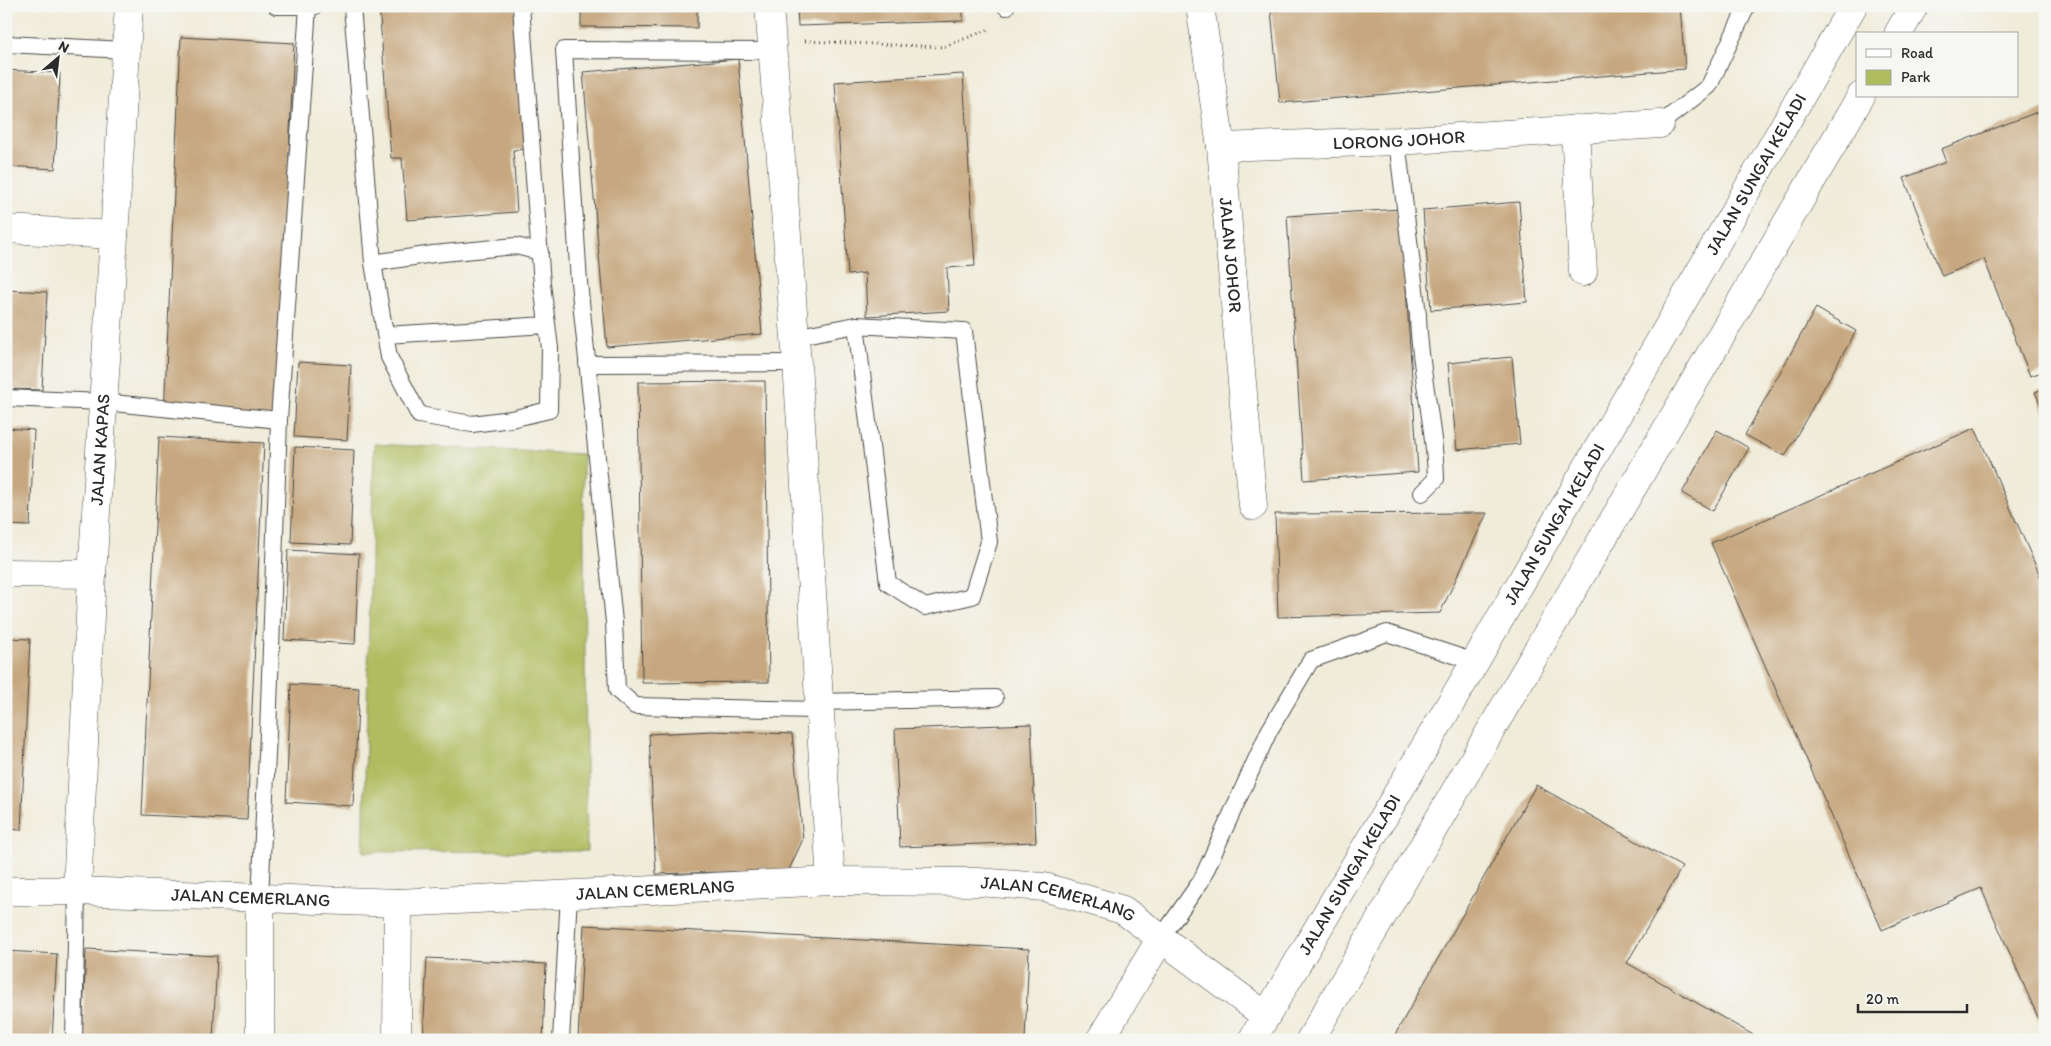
<svg xmlns="http://www.w3.org/2000/svg" width="2051" height="1046" font-family="Itim,sans-serif">
<style>
.green{fill:#afbc5e;stroke:#6d7444}
.building{fill:#c6a77f}
.lines{fill:none;stroke-linecap:round;stroke-linejoin:round}
.service-casing{stroke:#494845;stroke-width:18}
.minor-casing{stroke:#494845;stroke-width:29}
.tertiary-casing{stroke:#494845;stroke-width:29}
.path{stroke:#494845;stroke-width:3;stroke-dasharray:1 4;stroke-linecap:butt}
.service{stroke:#fff;stroke-width:16}
.minor{stroke:#fff;stroke-width:28}
.tertiary{stroke:#fff;stroke-width:28}
.labels{text-anchor:middle;dominant-baseline:central;stroke-width:4;stroke-linejoin:round;paint-order:stroke}
.street-label{font-size:18px;fill:#2b2b2b;stroke:#f6f6f2}
</style>
<rect width="100%" height="100%" fill="#f6f6f2"/>
<filter id="ink" filterUnits="userSpaceOnUse"><feTurbulence type="fractalNoise" baseFrequency=".02" numOctaves="2"/><feDisplacementMap in="SourceGraphic" scale="10" xChannelSelector="R" yChannelSelector="G"/><feConvolveMatrix kernelMatrix="1 2 1 2 8 2 1 2 1" color-interpolation-filters="sRGB"/></filter>
<filter id="wash" filterUnits="userSpaceOnUse"><feTurbulence type="fractalNoise" baseFrequency=".0096" numOctaves="4" result="noise"/><feDisplacementMap in="SourceGraphic" scale="20" xChannelSelector="R" yChannelSelector="G"/><feGaussianBlur stdDeviation="1.12" result="paint"/><feColorMatrix in="noise" values="0 0 0 0 0 0 0 0 0 0 0 0 0 0 0 0 0 1.4 0 .05"/><feComposite in="paint" operator="in"/></filter>
<g filter="url(#wash)">
<rect width="100%" height="100%" fill="#f0ecda"/>
<path class="green" d="M374 444 583 454 587 851 363 852Z"/>
<g id="blocks">
<path class="building" d="M83 6H104V9L83 8Z
M379 6H515L527 149 513 150 517 212 407 220 402 158H391Z
M581 6H697V28L581 27Z
M797 6H963V21L798 26Z
M1323 6H1680L1685 69 1280 103 1271 11Z
M181 37 294 43 277 421 164 415Z
M738 59 762 334 607 347 583 72Z
M6 70 60 73 55 169 6 166Z
M963 74 975 266 947 268 949 311 867 316 865 273 848 275 835 82Z
M2045 109V371L2030 376 1984 259 1942 276 1904 178 1946 162 1941 149Z
M1519 202 1527 302 1431 310 1423 210Z
M1401 209 1418 472 1304 480 1287 216Z
M6 290 47 292 42 390 6 389Z
M1816 308 1856 331 1785 456 1745 435Z
M1512 357 1520 444 1457 450 1448 363Z
M298 362 351 365 347 440 294 437Z
M765 381 769 682 642 683 638 382Z
M2045 388V415L2035 392Z
M6 428 34 430 30 526 6 525Z
M1975 428 2045 587V1033L1981 888 1882 930 1711 543Z
M1717 430 1749 448 1713 511 1682 493Z
M159 437 264 443 247 820 142 815Z
M295 447 354 450 350 545 291 542Z
M1487 513 1440 613 1278 617 1275 514Z
M288 550 359 554 355 644 284 640Z
M6 638 30 639 21 830 6 829Z
M291 684 359 688 353 806 286 802Z
M1031 724 1036 842 900 847 895 729Z
M712 731 792 734 803 839 789 870 656 874 649 734Z
M1536 785 1682 867 1627 963 1762 1040H1392Z
M584 925 1029 949 1025 1040H578Z
M86 949 217 956 213 1040H82Z
M6 951 57 954 52 1040H6Z
M427 958 546 964 543 1040H423Z"/>
</g>
</g>
<g filter="url(#ink)">
<use href="#blocks" fill-opacity="0" stroke="#494845" stroke-width="1"/>
<g class="lines">
<g class="service-casing">
<path id="service" d="M276 6H315
M352 6 373 263 389 357 419 415 472 424 511 419 549 410 550 348 542 284 521 6
M1005 6 1006 7
M6 44 126 50
M772 51 564 50 579 282 614 622 617 690 635 706 818 710
M1660 124 1709 86 1747 6
M1397 141 1418 315C1419 370 1435 423 1436 479L1422 493
M373 263 433 254 516 246 540 252
M385 335 547 325
M794 337 856 325 964 331 989 542 972 596 925 607 888 583 856 325
M587 364 797 363
M6 398 103 402 279 420
M818 702 995 698
M260 898 268 734 279 420 308 7
M1161 938 1201 881 1269 731 1311 660 1387 633 1475 662
M74 1040 77 891
M561 1040 569 895"/>
</g>
<g class="minor-casing">
<g id="minor">
<path d="M769 6 797 363 831 881"/>
<path id="s1" d="M1200 6 1221 147 1253 506"/>
<path d="M1575 129 1583 272"/>
<path id="s2" d="M1221 147 1397 141 1660 124"/>
<path d="M6 229 114 235"/>
<path d="M6 573 92 574"/>
<path id="s3" d="M6 891H77L398 903 831 881 978 882 1044 887 1123 910 1266 1016"/>
<path id="s4" d="M77 891 92 574 129 6"/>
<path d="M260 898V1040"/>
<path d="M397 1040 398 903"/>
<path d="M1100 1040 1161 938"/>
</g>
</g>
<g class="tertiary-casing">
<g id="tertiary">
<path d="M1898 34 1914 6"/>
<path id="s5" d="M1252 1040 1475 662 1853 6"/>
<path d="M1310 1040 1861 96"/>
</g>
</g>
<path class="path" d="M805 41 943 47 990 29"/>
<use href="#service" class="service"/>
<use href="#minor" class="minor"/>
<use href="#tertiary" class="tertiary"/>
</g>
</g>
<g class="labels">
<g class="street-label">
<text stroke="none"><textPath href="#s2" startOffset="178">LORONG JOHOR</textPath></text>
<text stroke="none"><textPath href="#s5" startOffset="1002">JALAN SUNGAI KELADI</textPath></text>
<text stroke="none"><textPath href="#s1" startOffset="251">JALAN JOHOR</textPath></text>
<text stroke="none"><textPath href="#s4" startOffset="442">JALAN KAPAS</textPath></text>
<text stroke="none"><textPath href="#s5" startOffset="598">JALAN SUNGAI KELADI</textPath></text>
<text stroke="none"><textPath href="#s5" startOffset="192">JALAN SUNGAI KELADI</textPath></text>
<text stroke="none"><textPath href="#s3" startOffset="650">JALAN CEMERLANG</textPath></text>
<text stroke="none"><textPath href="#s3" startOffset="245">JALAN CEMERLANG</textPath></text>
<text stroke="none"><textPath href="#s3" startOffset="1055">JALAN CEMERLANG</textPath></text>
</g>
</g>
<rect width="2051" height="1046" fill="none" stroke="#f6f6f2" stroke-width="25"/>
<rect x="1856" y="32" width="162" height="65" fill="#f6f6f2" stroke="#a5a5a2"/>
<rect x="1866" y="49" width="25" height="8" fill="#ffffff" stroke="#a5a5a2"/>
<text x="1901" y="58" font-size="15" fill="#2b2b2b">Road</text>
<rect x="1866" y="70" width="25" height="15" fill="#afbc5e" stroke="#a5a5a2"/>
<text x="1901" y="82" font-size="15" fill="#2b2b2b">Park</text>
<g transform="translate(58 58) rotate(28)" stroke="#f6f6f2" stroke-width="4" paint-order="stroke">
<path d="M0-4L9 19L0 12L-9 19Z" fill="#2b2b2b"/>
<text y="-8" font-size="14" font-weight="bold" text-anchor="middle" fill="#2b2b2b">N</text>
</g>
<path d="M1858 1004v8h109v-8" fill="none" stroke="#2b2b2b" stroke-width="2.5"/>
<text x="1866" y="1004" font-size="15" fill="#2b2b2b" stroke="#f6f6f2" stroke-width="4" paint-order="stroke">20 m</text>
</svg>
